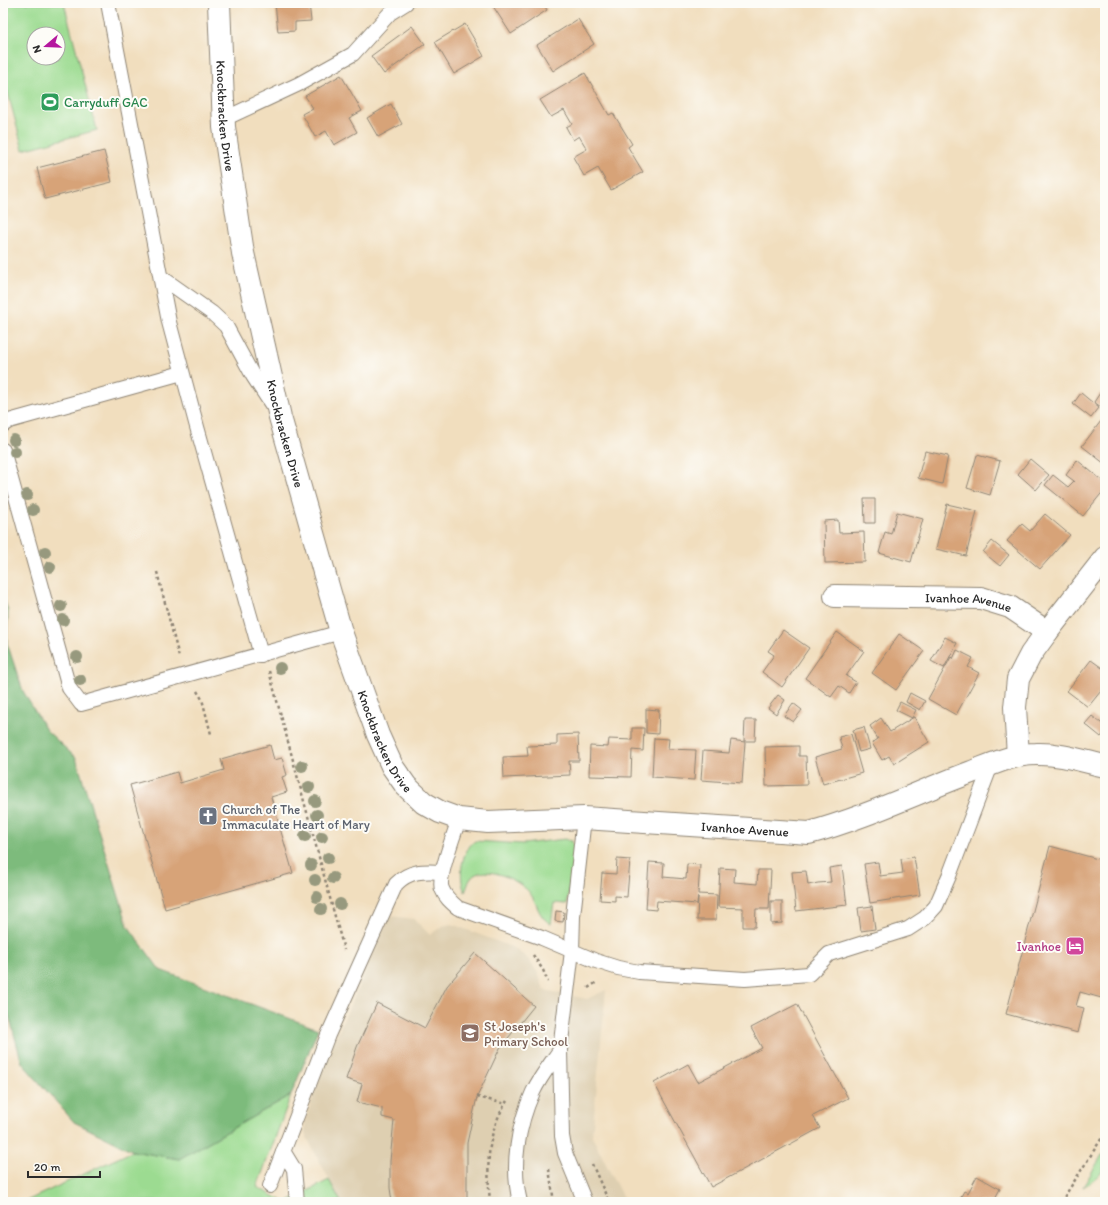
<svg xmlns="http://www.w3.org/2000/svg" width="1108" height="1205" font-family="Itim,sans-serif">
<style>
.built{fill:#decfb1}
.green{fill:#9cdb91;stroke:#64835e;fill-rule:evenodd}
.forest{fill:#7dbb7b;stroke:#547353}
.building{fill:#d7a378}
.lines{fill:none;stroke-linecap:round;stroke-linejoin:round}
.service-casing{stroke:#8e8474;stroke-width:16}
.minor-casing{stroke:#8e8474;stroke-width:24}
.path{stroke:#8e8474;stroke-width:2.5;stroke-dasharray:3 3;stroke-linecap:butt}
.service{stroke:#fff;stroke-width:14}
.minor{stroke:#fff;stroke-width:22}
.tree{fill:#97997e}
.labels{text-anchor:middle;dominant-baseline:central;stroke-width:4;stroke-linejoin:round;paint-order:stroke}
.leisure-label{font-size:13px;fill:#27864d;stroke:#fdfcf7;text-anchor:start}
.street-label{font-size:13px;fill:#2b2b2b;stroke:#fdfcf7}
.worship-label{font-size:13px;fill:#5b616d;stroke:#fdfcf7;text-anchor:start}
.hotel-label{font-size:13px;fill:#b23c85;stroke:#fdfcf7;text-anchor:end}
.education-label{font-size:13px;fill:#785e54;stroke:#fdfcf7;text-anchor:start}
</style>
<rect width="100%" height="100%" fill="#fdfcf7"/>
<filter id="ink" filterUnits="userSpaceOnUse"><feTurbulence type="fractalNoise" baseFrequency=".025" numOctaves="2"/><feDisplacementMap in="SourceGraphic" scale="8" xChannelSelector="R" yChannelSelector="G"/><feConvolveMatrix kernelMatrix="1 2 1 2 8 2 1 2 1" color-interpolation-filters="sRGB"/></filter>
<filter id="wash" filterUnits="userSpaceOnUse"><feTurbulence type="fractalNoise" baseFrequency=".012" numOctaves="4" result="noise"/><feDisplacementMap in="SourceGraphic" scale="16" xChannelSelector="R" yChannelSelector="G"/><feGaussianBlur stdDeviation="0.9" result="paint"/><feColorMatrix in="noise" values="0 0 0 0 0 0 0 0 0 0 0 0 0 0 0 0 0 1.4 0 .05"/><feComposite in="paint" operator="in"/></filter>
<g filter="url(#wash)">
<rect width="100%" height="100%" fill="#f1debe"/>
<path class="built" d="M390 916 414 919 430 935 442 926 452 924 514 948 527 958 538 973 544 990 587 999 606 990 592 1136 625 1202H341L305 1134V1122L322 1068Z"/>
<path class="green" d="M8 3H64L97 130 23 150 3 74V4ZM34 34H58V58H34Z
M565 839 572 841 575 855 567 904 554 903 551 924C537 916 538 903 529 892 519 880 484 863 471 878 468 882 467 888 465 892 458 877 461 851 475 841L523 844Z
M291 1095 257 1187 285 1202H24L133 1151 179 1159Z
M1102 1155H1105C1105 1174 1098 1178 1083 1187Z
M329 1180 341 1202H286Z"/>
<path class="forest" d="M3 595 8 611 7 643 23 691 46 730 76 758 128 926 160 970 318 1029 291 1095 179 1159 133 1151 74 1122 22 1063 3 994Z"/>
<g id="blocks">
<path class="building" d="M275 3H309L311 21 295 22V31L278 32Z
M491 3H543L547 10 511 34Z
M578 19 594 44 553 71 537 45Z
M465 24 484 56 454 74 435 42Z
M412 26 425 44 384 74 371 56Z
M585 73 609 115 613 113 632 144 628 147 643 172 611 190 598 168 584 176 573 157 587 149 579 136 573 140 566 127 572 124 564 110 551 117 540 100Z
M341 75 362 111 349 118 357 132 334 145 326 131 315 137 302 114 313 108 305 96Z
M391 104 402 124 378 137 367 118Z
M104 151 112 182 45 199 37 168Z
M1081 393 1099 408 1091 418 1073 404Z
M1100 393 1105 397V410L1094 402Z
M1101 421 1105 424V464L1082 446Z
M925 451 948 456 942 484 918 478Z
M977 455 1000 461 990 495 967 488Z
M1030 459 1049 475 1036 490 1018 474Z
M1077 460 1105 483V489L1083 516 1045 485 1053 475 1068 487 1074 481 1066 475Z
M864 499H875V523H865Z
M947 504 977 511 966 556 936 549Z
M897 512 923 519 911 562 879 553 885 532 891 534Z
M1045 514 1070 535 1040 569 1007 541 1022 524 1030 531Z
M838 520 839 533 864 532 865 562 825 563 824 521Z
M992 541 1009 555 1000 566 983 552Z
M783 630 809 648 782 687 762 672 774 655 768 651Z
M837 632 864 651 846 676 856 682 849 693 839 686 831 697 805 678Z
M899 634 924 651 896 690 872 673Z
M945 637 957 643 944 668 931 661Z
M957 650 973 658 968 667 979 673 956 715 928 699 951 657 953 659Z
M1091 660 1105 670V686L1088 707 1067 691Z
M910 693 925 701 920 710 906 702Z
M778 695 785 700 776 714 768 708Z
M900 702 916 710 912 718 896 710Z
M793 703 802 710 793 722 784 716Z
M646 709 659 710 658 734 646 733Z
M1092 716 1105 726V732L1101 737 1085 724Z
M914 717 929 742 894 764 889 756 882 760 872 743 878 739 870 726 881 718 890 732Z
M745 720H756L755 741H744Z
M864 727 870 749 859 752 853 730Z
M632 728H644L643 751 632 750 631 777 589 776 590 746 608 747 609 739 632 740Z
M578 734 579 761H569L570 775 504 778 503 757 528 756 527 746 557 745V735Z
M851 734 862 773 823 784 815 757 842 749 839 737Z
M654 738 669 739 668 749 696 750 694 780 652 777Z
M731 740 745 742 742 783 701 780 703 751 729 753Z
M270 745 274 760 282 758 287 775 282 777 287 792 271 797 293 873 165 909 130 785 177 772 180 783 224 770 221 759Z
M799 746V756H806L807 785 766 786 765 747Z
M1050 846 1105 861V999L1080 992 1076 1006 1084 1008 1078 1033 1006 1014Z
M914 857 920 895 870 903 864 864 878 862 880 876 903 873 901 859Z
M617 859 630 860 627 897 615 896V901L600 900 602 873 616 874Z
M649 862 664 863 663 877 686 879 687 864 700 865 698 894 717 895 716 920H697L698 897 697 904 657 901 656 910 646 909Z
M842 866 847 905 796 911 792 872 806 871 808 885 818 883 831 882 829 868Z
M720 868 735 869 734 882 757 884 758 870H771L769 909H756L755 927H743V908L718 907Z
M771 901H782V923L771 924Z
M872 906 875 929 861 931 858 908Z
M556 911 564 912 563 922 555 921Z
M475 953 534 1006 500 1048 477 1097 467 1143V1202H392L390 1188V1161L394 1120 382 1117V1108L357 1102 362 1084 346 1079 357 1047 377 1003 425 1028 447 986Z
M797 1004 848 1098 813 1116 820 1128 711 1187 654 1083 688 1064 698 1082 762 1048 751 1028Z
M977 1176 1000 1189 993 1202H958L964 1191 968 1193Z"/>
</g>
</g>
<g filter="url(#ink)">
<use href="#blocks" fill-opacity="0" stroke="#8e8474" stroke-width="1"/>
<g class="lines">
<g class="service-casing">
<path id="service" d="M108 3 169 322 197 427 261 655
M224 119 299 84 353 54 390 13 406 3
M161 277 212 313 226 326 253 376 272 405
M3 425 9 421 182 373
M3 450 69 688 81 704 341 632
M584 818 573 916 572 951 560 1050 562 1136 565 1153 585 1202
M459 819C455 832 437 878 442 889 445 897 451 902 458 908L542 938 596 961 618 968 639 972 745 979 809 974 829 954 908 929 925 918 936 906 949 876 991 765
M283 1151 294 1169 297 1202
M270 1186 328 1035 396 884C410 870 424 871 442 872
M520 1202C511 1166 518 1125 533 1092 540 1077 551 1063 560 1050"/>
</g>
<g class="minor-casing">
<g id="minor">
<path id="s1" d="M219 3 224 127 243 253 280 417 341 632 378 735 392 766 406 786 424 803 440 812 459 819 488 822 584 818 809 833C864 818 916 793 969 773 990 765 1013 754 1036 754 1059 753 1083 761 1105 766"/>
<path id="s2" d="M835 596 981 598 1010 607 1047 632"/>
<path d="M1018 756 1015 707 1018 679 1031 654 1047 632 1105 558"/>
</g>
</g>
<path class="path" d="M157 572 179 657
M269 671 344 950
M197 691 202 699 211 734
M533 955 543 970 548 982
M588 988 597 982
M477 1097 506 1104
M592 1164 609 1202
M549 1169 554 1202
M490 1202C487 1165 486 1134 507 1101
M1061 1202 1105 1133"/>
<use href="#service" class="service"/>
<use href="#minor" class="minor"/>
</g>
<g class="tree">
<circle cx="14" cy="440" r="6"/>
<circle cx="15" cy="452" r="6"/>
<circle cx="27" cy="495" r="6"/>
<circle cx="33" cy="510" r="6"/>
<circle cx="45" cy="552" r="6"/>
<circle cx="50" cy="567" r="6"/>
<circle cx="61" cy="606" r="6"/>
<circle cx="63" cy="620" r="6"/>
<circle cx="77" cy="657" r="6"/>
<circle cx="280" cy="668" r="6"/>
<circle cx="80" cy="680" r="6"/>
<circle cx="302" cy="766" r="6"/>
<circle cx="309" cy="787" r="6"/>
<circle cx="315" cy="801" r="6"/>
<circle cx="317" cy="815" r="6"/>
<circle cx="305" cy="836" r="6"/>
<circle cx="322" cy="837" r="6"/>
<circle cx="328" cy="858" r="6"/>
<circle cx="311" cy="865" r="6"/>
<circle cx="333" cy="878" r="6"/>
<circle cx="315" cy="880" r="6"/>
<circle cx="317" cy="897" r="6"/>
<circle cx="340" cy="904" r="6"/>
<circle cx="321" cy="909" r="6"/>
</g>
</g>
<defs>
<g id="stadium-square" transform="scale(1)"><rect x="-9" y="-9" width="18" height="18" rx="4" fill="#2e9e5b" stroke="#fdfcf7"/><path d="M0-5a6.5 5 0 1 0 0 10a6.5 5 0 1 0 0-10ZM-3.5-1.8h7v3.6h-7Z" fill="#fff"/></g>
<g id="church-square" transform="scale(1)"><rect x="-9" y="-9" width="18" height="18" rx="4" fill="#6b7280" stroke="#fdfcf7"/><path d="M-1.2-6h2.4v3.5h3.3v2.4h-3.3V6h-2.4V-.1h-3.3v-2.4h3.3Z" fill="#fff"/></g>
<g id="hotel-square" transform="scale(1)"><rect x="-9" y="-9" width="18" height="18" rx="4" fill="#d1479c" stroke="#fdfcf7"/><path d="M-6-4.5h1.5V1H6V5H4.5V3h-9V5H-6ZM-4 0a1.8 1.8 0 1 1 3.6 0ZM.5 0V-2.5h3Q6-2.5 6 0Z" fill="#fff"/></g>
<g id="school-square" transform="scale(1)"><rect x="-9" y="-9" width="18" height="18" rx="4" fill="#8d6e63" stroke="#fdfcf7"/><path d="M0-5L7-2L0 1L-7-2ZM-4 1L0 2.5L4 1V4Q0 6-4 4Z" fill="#fff"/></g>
</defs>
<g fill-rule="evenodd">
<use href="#stadium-square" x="50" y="102"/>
<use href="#church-square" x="208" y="816"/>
<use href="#hotel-square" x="1075" y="946"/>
<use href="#school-square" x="470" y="1033"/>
</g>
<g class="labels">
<g class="leisure-label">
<text x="64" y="102">Carryduff GAC</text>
</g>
<g class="street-label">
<text stroke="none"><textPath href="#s1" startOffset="113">Knockbracken Drive</textPath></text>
<text stroke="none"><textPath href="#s1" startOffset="437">Knockbracken Drive</textPath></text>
<text stroke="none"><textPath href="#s2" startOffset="134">Ivanhoe Avenue</textPath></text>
<text stroke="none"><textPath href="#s1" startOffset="761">Knockbracken Drive</textPath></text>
<text stroke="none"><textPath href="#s1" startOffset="1161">Ivanhoe Avenue</textPath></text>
</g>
<g class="worship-label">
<text x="222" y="809">Church of The<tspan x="222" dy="15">Immaculate Heart of Mary</tspan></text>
</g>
<g class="hotel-label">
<text x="1061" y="946">Ivanhoe</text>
</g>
<g class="education-label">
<text x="484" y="1026">St Joseph's<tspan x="484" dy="15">Primary School</tspan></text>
</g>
</g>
<rect width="1108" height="1205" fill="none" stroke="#fdfcf7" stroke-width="16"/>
<g transform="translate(46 46) rotate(251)"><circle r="19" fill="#fdfcf7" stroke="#a9a8a5"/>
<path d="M0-3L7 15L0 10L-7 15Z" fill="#b5179e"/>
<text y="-6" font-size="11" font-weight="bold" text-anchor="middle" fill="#2b2b2b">N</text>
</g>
<path d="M28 1171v6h72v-6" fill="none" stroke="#2b2b2b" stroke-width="2"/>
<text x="34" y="1171" font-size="12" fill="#2b2b2b" stroke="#fdfcf7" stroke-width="3" paint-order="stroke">20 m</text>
</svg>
